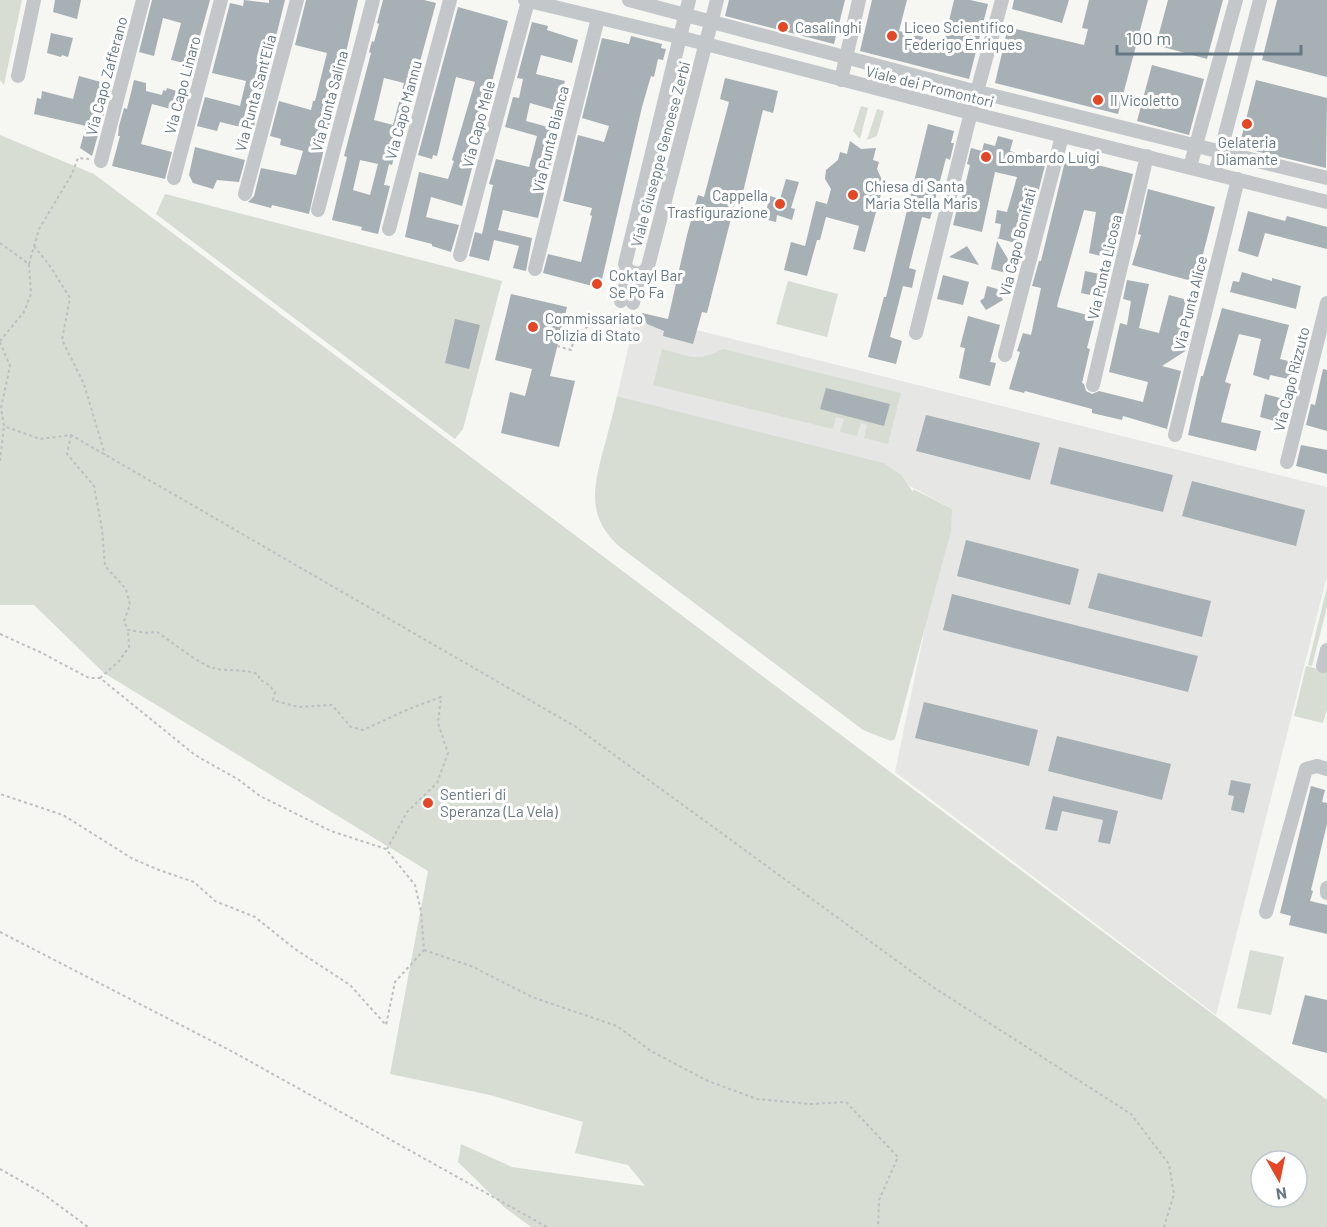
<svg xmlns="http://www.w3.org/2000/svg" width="1327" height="1227" font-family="Barlow,sans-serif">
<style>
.built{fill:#e6e7e5}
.green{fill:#d7ddd3;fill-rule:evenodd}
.building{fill:#a7b0b5;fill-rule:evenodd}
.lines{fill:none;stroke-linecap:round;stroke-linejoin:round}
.path{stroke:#bdbfc1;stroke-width:2;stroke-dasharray:3 3;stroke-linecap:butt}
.minor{stroke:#c3c7ca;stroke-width:14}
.poi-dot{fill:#e34725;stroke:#fff;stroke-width:2}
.labels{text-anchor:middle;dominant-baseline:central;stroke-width:6;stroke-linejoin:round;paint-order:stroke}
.poi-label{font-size:15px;fill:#657783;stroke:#fff;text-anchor:start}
.street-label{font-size:15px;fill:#657783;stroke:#fff}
</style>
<rect width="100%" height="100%" fill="#f6f6f2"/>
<path class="built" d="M636 315 1327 487V576L1216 1015 895 772 950 508 910 486 880 462 617 396Z"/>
<path class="green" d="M0 0H22L4 85 0 80Z
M861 106 868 108 860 139 853 131Z
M877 109 884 111 877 136 867 140Z
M0 135 94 174 1327 1100V1227H531L504 1207 458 1162 461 1144 512 1167 645 1186 628 1165 575 1153 583 1122 490 1095 390 1074 428 871 104 673 34 605H0ZM1261 1161H1297V1197H1261Z
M165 194 502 281 463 429 455 439 156 214Z
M788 281 838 294 827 337 776 324Z
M662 349C690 356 696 363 723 349L901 393 888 444 864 438 867 425 861 423 857 436 840 432 844 419 836 417 833 429 653 385Z
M617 396 884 463 901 475 913 492V489L950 508 952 510 951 531 895 739 891 741 863 730 620 547C587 518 593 489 603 451 608 433 613 414 617 396Z
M1327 587V607L1312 666 1308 665Z
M1306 666 1327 671V709L1323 723 1294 716Z
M1250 950 1284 957 1271 1015 1237 1008Z"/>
<path class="building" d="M55 0H81L77 19 53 12Z
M152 0H210L192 65 171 60 181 23 163 18 154 56 139 52Z
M244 0 269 3V0H285L253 130 220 122 217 131 197 126 205 97 240 106 246 81 212 73 230 3 243 6Z
M306 0H358L309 214 272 205 271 208 248 202 254 196 261 168 296 175 303 151 280 145 281 139 270 136 279 101 311 110 313 101H315L327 53 295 45Z
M383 0H424L436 3 415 80 404 128H407L404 137 400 136 392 165 389 164 384 185 390 186 378 234 361 230 362 227 332 220 347 157 344 156 371 53 369 52 372 41 374 42 379 24 377 23ZM384 78 404 83 393 125 374 120ZM360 160 378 164 370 195 353 190Z
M729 0H845L834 44 725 16Z
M872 0H907L899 31 944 42 954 0H970L988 4 969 79 860 51Z
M1014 0H1069L1062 23 1012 9Z
M1089 0H1148L1118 114 995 83 1008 27 1084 45 1088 29 1082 28Z
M1168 0H1223L1207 59 1156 45Z
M1277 0H1327V77L1262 60Z
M458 7 508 21 488 97 478 137 480 138 462 206 431 197 426 217 459 225 451 252 432 246V244L405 237 419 172 448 179 454 161 452 160 475 82 456 77 437 156 433 155 432 159 418 155Z
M532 22 548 26 547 30 578 40 572 63 541 55 536 74 565 81 563 87 571 89 565 113 530 103 526 121 559 130 538 218 503 210 498 230 532 238 526 271 513 268 519 246 494 240 489 261 469 256 475 232 482 234 493 185 489 184 496 159 529 167 537 136 505 127 513 97 519 98 523 79 517 78Z
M51 33 73 38 68 57 62 55 61 57 47 53Z
M631 36 662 44 661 48 666 49 663 60 658 59 654 77 651 76 642 107 600 288 543 273 548 254 581 262 592 216 590 215 592 208 563 201 578 135 604 142 609 126 582 118 602 38 629 44Z
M1152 65 1204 79 1189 135 1137 121Z
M79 76 112 85 92 156 80 148 86 126 34 114 37 98 41 99 42 91 73 99Z
M725 78 778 91 773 113 763 110 743 192 738 191 707 313 702 312 693 344 663 336 664 331 647 324 642 313 668 319 687 235 698 195 704 197 729 102 720 99Z
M134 80 146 83V91L162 95 163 90 166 91 167 88 187 94 182 112 152 104 141 144 172 152 165 179 112 166 120 136H118L119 126 124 108 127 109Z
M1256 80 1327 98 1326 168 1239 147Z
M928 124 954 131 951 143H954L950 160 946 158 930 219 922 217 909 268 916 270 912 288 903 286 890 337 902 341 896 364 868 357 884 297H886Z
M998 136 1013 140 1010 151 1046 161 1034 209 1028 207 1019 244 997 238 999 237 1001 224 995 223 997 210 1007 212 1017 177 995 172 982 232 953 225 958 205 960 206 970 165 967 164 971 148 982 151 984 143 995 146Z
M850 141 861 149 876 148 873 160 879 162 877 169 882 180 892 182 896 190 888 194H881L865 252 853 249 859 226 826 217 820 240H817L807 276 784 270 791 242 805 246 816 201 827 204 831 189 825 179 826 170 838 160 840 152 847 154Z
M195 147 245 160 239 182 217 180 213 189 193 183 189 175Z
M1066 157 1133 174 1112 259 1089 253 1096 212 1084 210 1058 302 1057 307 1095 317 1087 348 1090 349 1082 383 1084 384 1086 391 1092 394 1099 391 1143 402 1148 382 1109 372 1120 323 1127 325 1131 301 1123 299 1127 280 1149 284 1139 328 1159 333 1169 295 1195 302 1186 334 1190 336 1187 350 1162 366 1181 371 1167 429 1123 416 1122 420 1092 413V409L1025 391 1024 393 1009 389 1020 352 1017 351 1023 333 1031 335 1041 288 1032 286 1039 261H1041Z
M786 179 799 182 791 208 795 209 792 220 777 215 776 222 764 219 770 196 780 199Z
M1148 189 1215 207 1201 262 1208 263 1203 284 1132 265 1141 235 1138 234Z
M1248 211 1285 221 1287 216 1327 227V249L1265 233 1258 257 1238 251Z
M997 241 1011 264 1005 267 1010 274 991 269Z
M967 246 979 265 949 257Z
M1085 271 1109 276 1104 298 1081 293Z
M1242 272 1272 281V278L1301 286 1296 309 1230 292 1233 281 1239 282Z
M943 275 969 282 963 305 937 299Z
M987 286 997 289 1003 300 986 310 980 301 984 298Z
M511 294 567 307 550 376 575 381 559 447 501 433 510 392 525 396 532 369 495 360Z
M1222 308 1289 325 1280 359 1297 363 1293 380 1270 375 1269 380 1253 375 1261 339 1239 334 1225 382 1231 384 1221 422 1261 431 1256 451 1188 435 1201 376H1203Z
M968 316 1000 325 990 362 996 363 990 386 959 378 965 348 960 347Z
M455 319 480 325 469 369 445 363Z
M1323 369 1327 370V431L1306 425 1311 404 1315 405Z
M826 388 890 404 884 426 820 409Z
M1265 394 1291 401 1285 424 1260 417Z
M926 415 1040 443 1030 480 916 451Z
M1301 445 1327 450V474L1296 466Z
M1059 447 1173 475 1163 512 1050 484Z
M1192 481 1305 510 1296 546 1182 516Z
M966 540 1079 569 1070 605 957 576Z
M1098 573 1211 601 1202 637 1088 608Z
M952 594 1198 656 1188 692 943 630Z
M924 702 1038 730 1029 766 915 738Z
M1057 736 1171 764 1162 800 1048 771Z
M1231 780 1251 784 1244 813 1231 810 1234 796 1228 795Z
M1311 786 1325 790 1322 802 1327 803V824L1311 890 1313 891 1310 901 1327 905V934L1289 925 1291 916 1280 913Z
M1053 796 1118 811 1110 844 1098 842 1103 820 1062 811 1057 831 1045 829Z
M1305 995 1327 1000V1053L1292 1044Z"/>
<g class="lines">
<path class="path" d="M0 243 29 264 31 294 24 312 0 341
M34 246 50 266 70 298 62 340 84 384 105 455
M29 264 39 229 72 174 78 158 89 159
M0 342 10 366 1 408 4 426 40 439 71 435 576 727 930 985 1131 1114 1169 1164 1174 1194 1164 1227
M557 346 571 350 575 336 598 319
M71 435 67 454 94 486 102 529 105 566 126 589 130 605 124 621 128 630 148 633 157 632C169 640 201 665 213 668 228 672 247 668 259 675V679L269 685 275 692 273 700 298 707 332 705 351 727 363 730 409 709 441 697 438 723 448 753 437 783 407 812 387 849
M0 461 4 426
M0 634 40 652 89 678H100L195 755 239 780 260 796 331 831 386 849 415 885 421 911 424 950 395 982 386 1025 350 985 295 949 255 917 215 901 194 882 159 870 133 859 63 815 0 794
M100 678 119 661 129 647 128 630
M0 932 235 1053 547 1227
M424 950 471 966 532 997 617 1026 651 1051 708 1081 757 1099 811 1104 846 1102 898 1157 879 1200 878 1227
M0 1169 42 1193 88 1227"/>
<path class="minor" d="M525 0 679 37 971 113 1327 202
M629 0 966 89 1327 178
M689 0 625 264 628 271 639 274 645 271 648 266 717 0
M18 76 34 0
M841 80 859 0
M101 161 143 0
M1190 167 1236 0
M1215 173 1260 0
M174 178 221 0
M245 194 297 0
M318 210 373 0
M389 229 450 0
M460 255 528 1
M535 269 598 18
M621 301 629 272
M633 303 639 274
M916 333 967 128 1002 0
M1005 355 1062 136
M1093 385 1147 156
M1175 435 1238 179
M1287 462 1327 303
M1323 666 1327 650
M1327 888V893
M1266 912 1306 769 1317 766 1327 769"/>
</g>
<g class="poi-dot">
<circle cx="783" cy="27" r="6"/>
<circle cx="892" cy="36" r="6"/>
<circle cx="1098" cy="100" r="6"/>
<circle cx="1247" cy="124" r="6"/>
<circle cx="986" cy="157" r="6"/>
<circle cx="853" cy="195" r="6"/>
<circle cx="780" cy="204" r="6"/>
<circle cx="597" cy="284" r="6"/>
<circle cx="533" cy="327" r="6"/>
<circle cx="428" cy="803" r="6"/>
</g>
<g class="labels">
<g class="poi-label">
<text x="795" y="27">Casalinghi</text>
<text x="904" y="27">Liceo Scientifico<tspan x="904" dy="17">Federigo Enriques</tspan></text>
<text x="1110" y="100">Il Vicoletto</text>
<text x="1247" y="142" text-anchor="middle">Gelateria<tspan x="1247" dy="17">Diamante</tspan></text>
<text x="998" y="157">Lombardo Luigi</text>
<text x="865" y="186">Chiesa di Santa<tspan x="865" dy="17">Maria Stella Maris</tspan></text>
<text x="768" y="195" text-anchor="end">Cappella<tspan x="768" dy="17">Trasfigurazione</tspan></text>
<text x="609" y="275">Coktayl Bar<tspan x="609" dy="17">Se Po Fa</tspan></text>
<text x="545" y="318">Commissariato<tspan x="545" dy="17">Polizia di Stato</tspan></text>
<text x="440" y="794">Sentieri di<tspan x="440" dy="17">Speranza (La Vela)</tspan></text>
</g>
<g class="street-label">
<text transform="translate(106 76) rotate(-75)">Via Capo Zafferano</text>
<text transform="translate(182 85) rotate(-75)">Via Capo Linaro</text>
<text transform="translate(930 86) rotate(14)">Viale dei Promontori</text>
<text transform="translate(255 93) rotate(-75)">Via Punta Sant'Elia</text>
<text transform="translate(329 101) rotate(-75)">Via Punta Salina</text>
<text transform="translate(403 110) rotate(-75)">Via Capo Mannu</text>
<text transform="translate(478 124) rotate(-75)">Via Capo Mele</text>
<text transform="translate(550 139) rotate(-76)">Via Punta Bianca</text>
<text transform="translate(660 154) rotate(-75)">Viale Giuseppe Genoese Zerbi</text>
<text transform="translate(1017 242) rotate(-76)">Via Capo Bonifati</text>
<text transform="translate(1104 267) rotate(-77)">Via Punta Licosa</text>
<text transform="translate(1190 303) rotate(-76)">Via Punta Alice</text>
<text transform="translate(1291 379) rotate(-76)">Via Capo Rizzuto</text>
</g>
</g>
<g transform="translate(1279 1179) rotate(171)"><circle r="28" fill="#ffffff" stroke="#c1c9cd" stroke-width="1.5"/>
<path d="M0-4.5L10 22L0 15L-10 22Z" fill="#e34725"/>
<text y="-9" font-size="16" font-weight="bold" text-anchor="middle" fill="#657783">N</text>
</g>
<path d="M1117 45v9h184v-9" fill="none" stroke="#657783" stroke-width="3"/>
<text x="1126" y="45" font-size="18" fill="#657783" stroke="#ffffff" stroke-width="4.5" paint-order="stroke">100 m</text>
</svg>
